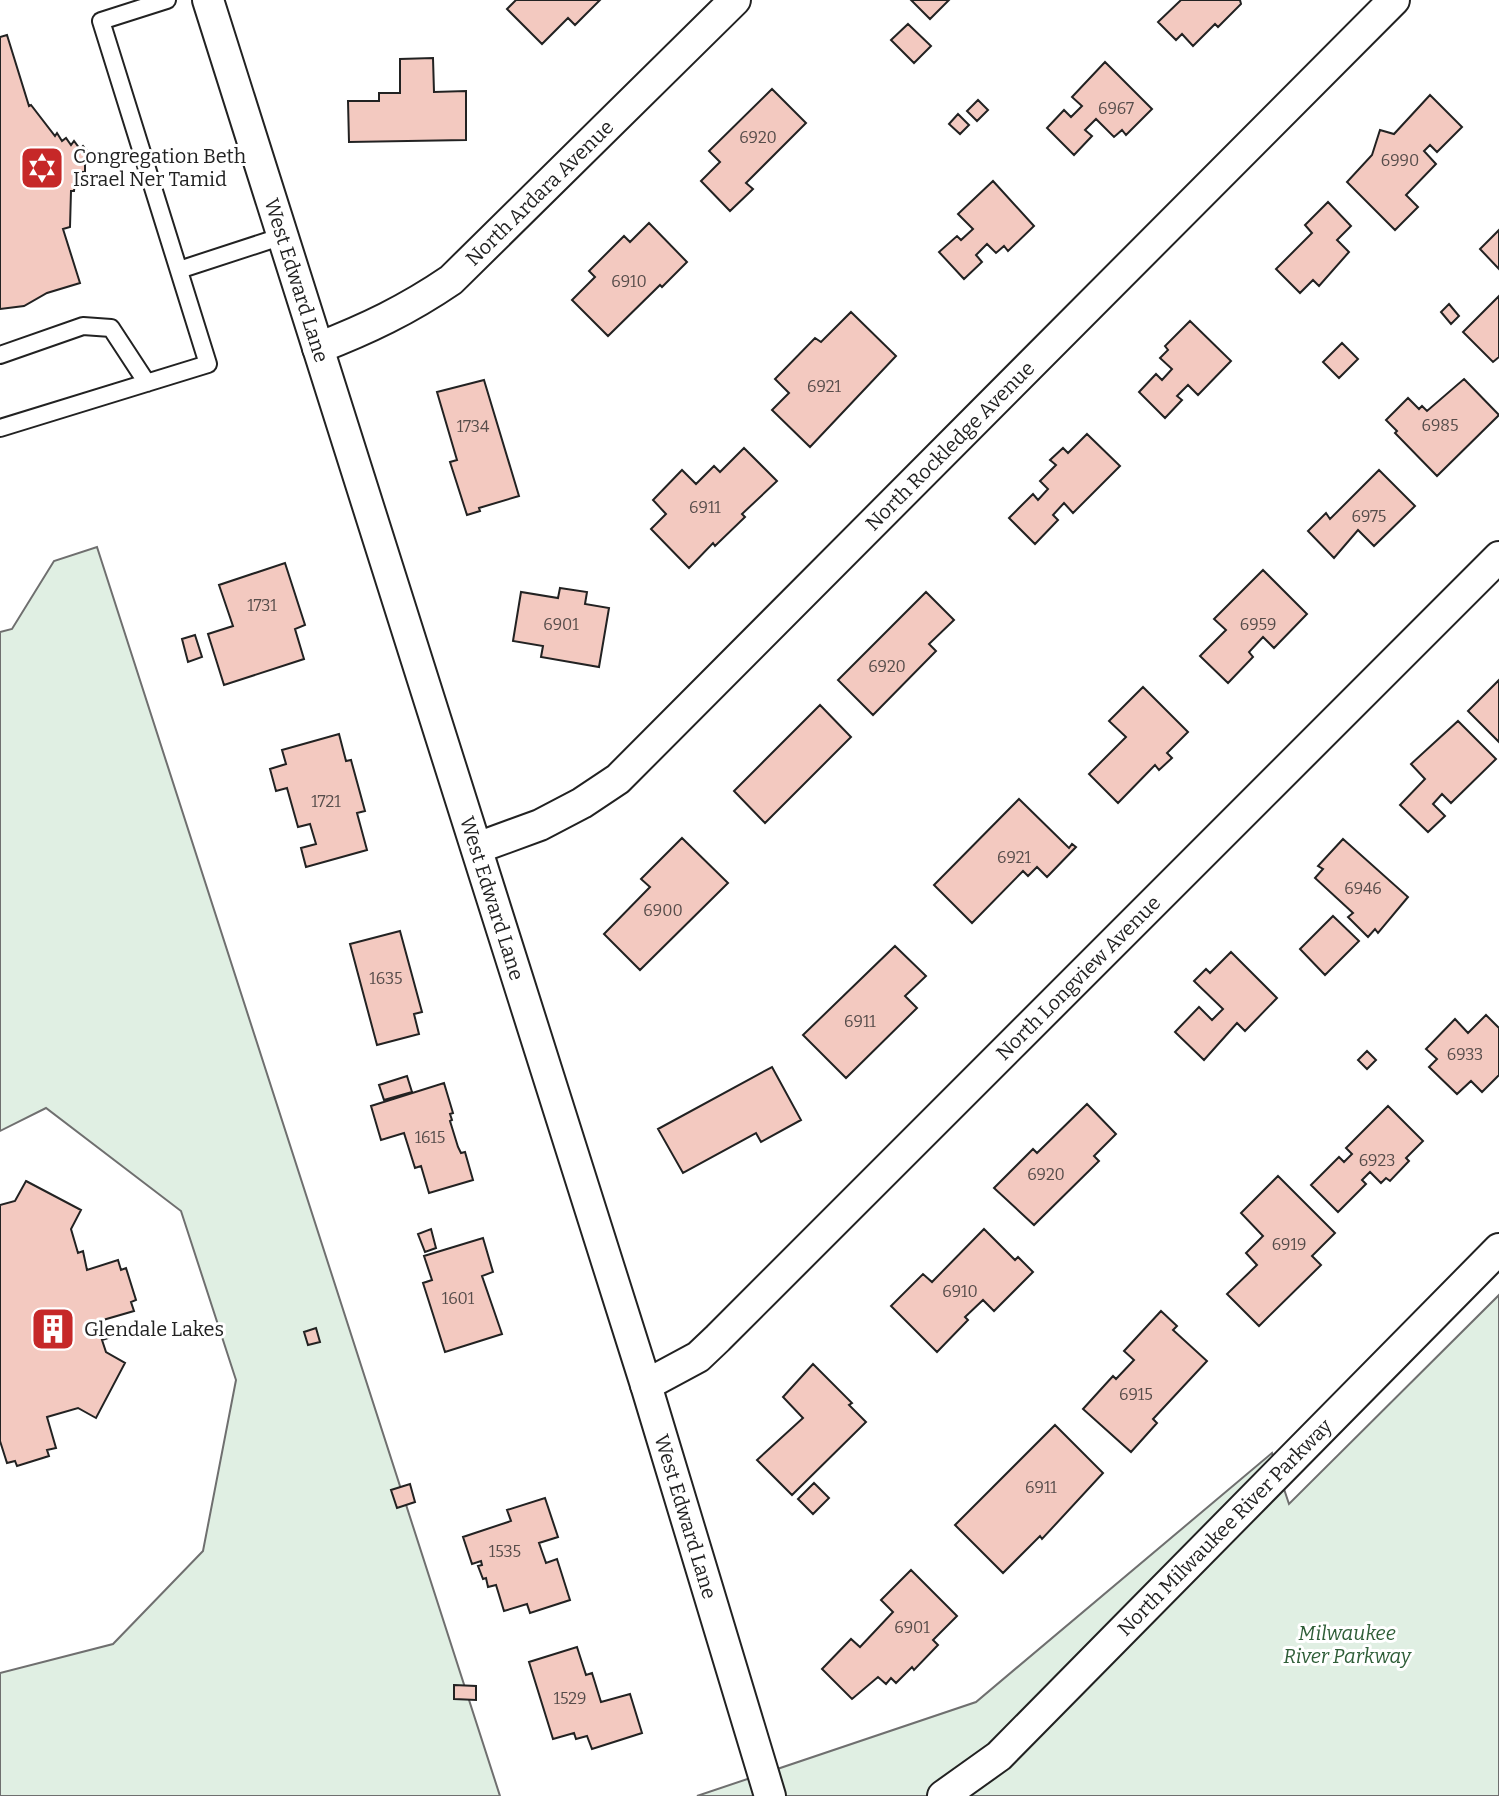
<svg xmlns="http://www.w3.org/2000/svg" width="1499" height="1796" font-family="Bitter,serif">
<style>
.green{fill:#e0efe3;stroke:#6f6f6f;stroke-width:2}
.building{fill:#f3c9c0;stroke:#222;stroke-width:2}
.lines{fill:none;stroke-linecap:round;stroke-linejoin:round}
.lane-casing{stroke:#222;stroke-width:20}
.street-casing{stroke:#222;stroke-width:34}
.lane{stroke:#fff;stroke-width:16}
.street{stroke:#fff;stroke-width:30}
.labels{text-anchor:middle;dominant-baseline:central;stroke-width:6;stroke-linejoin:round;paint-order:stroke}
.number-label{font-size:16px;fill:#564c4a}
.poi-label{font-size:20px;fill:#222;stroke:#fff;text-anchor:start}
.street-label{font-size:20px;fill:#222;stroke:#fff}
.park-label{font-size:20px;font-style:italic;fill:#2f5e38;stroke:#fff}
</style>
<rect width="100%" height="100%" fill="#fff"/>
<path class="green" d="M97 547 500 1796H0V1673L113 1644 203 1551 236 1380 181 1211 46 1108 0 1131V632L12 629 54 561Z
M1499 1295V1796H697L976 1702 1272 1453 1289 1504Z"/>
<path class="building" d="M516 0H600L575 25 568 18 542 44 507 9Z
M911 0H949L930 19Z
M1181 0H1240L1241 4 1218 27 1215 24 1193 46 1182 34 1176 40 1158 22Z
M908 24 931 46 914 63 891 40Z
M7 35 29 106 31 105 55 136 57 133 62 141 66 138 71 145 74 141 80 149 83 146 90 154 89 164 85 163V172H80V182H75L74 191H71L70 227 63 229 80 283 47 293 24 306 0 309V37Z
M433 58 434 92 466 91V140L349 142 348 101H379V93H400V59Z
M1105 62 1152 109 1126 135 1122 130 1114 137 1096 119 1085 130 1092 136 1074 155 1047 128 1064 110 1071 117 1082 106 1072 97Z
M772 89 806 123 746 183 753 189 730 211 701 181 720 162 709 151Z
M1430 95 1462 127 1437 152 1430 145 1424 151 1436 164 1406 195 1418 207 1395 230 1347 182 1372 155 1380 130 1394 134Z
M978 100 988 110 977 121 967 111Z
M958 114 969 125 960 134 949 124Z
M993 181 1034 226 1008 251 1004 246 996 253 987 244 976 255 982 262 964 279 939 252 957 236 961 240 973 229 958 214Z
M1328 202 1351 226 1337 240 1349 252 1319 286 1313 280 1300 293 1276 269 1312 233 1305 225Z
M649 223 687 262 662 287 660 285 608 336 572 300 595 277 589 271 624 236 630 242Z
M1499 230V269L1480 249Z
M1499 296V357L1493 362 1463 332Z
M1449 304 1459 316 1451 324 1441 312Z
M851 312 896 356 810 447 772 410 789 393 775 379 815 338 821 342Z
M1190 321 1231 361 1198 395 1188 385 1177 396 1182 400 1165 418 1139 392 1156 374 1162 380 1172 369 1160 358 1168 350 1165 346Z
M1342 343 1358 359 1339 378 1323 362Z
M1464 379 1499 415 1437 476 1395 433 1397 431 1386 420 1408 398 1419 409 1422 406 1427 411Z
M484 380 519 496 479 508 480 511 467 515 450 462 457 460 437 392Z
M1087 434 1120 466 1073 513 1064 503 1053 515 1058 520 1035 544 1009 518 1033 494 1038 500 1048 489 1040 481 1056 465 1050 460 1063 448 1068 453Z
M744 448 777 481 742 514 745 517 715 546 713 543 689 568 651 529 666 514 653 500 682 470 696 484 714 466 720 472Z
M1379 470 1415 506 1374 546 1358 530 1334 558 1308 531 1326 513 1330 519Z
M285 563 305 625 295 629 304 659 224 685 208 634 233 626 219 585Z
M1263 570 1307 614 1274 648 1263 637 1249 652 1253 657 1228 683 1200 656 1226 630 1214 619Z
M560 588 587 592 585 604 609 608 599 667 541 657 543 646 513 641 521 592 558 598Z
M926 592 954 620 929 644 936 651 873 715 838 680Z
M195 635 202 657 188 662 182 639Z
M1499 680V742L1468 711Z
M1143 687 1188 732 1167 753 1172 758 1159 770 1155 765 1118 803 1089 774 1126 737 1109 721Z
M820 705 851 737 765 823 734 791Z
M1458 721 1496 759 1451 803 1442 794 1433 804 1445 816 1428 832 1400 805 1425 779 1411 764Z
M339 734 346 761 351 760 365 811 357 813 367 850 306 867 301 848 316 844 310 824 298 827 287 788 276 791 270 769 286 764 282 750Z
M1019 799 1069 848 1072 844 1076 847 1047 877 1037 867 1028 876 1023 871 972 923 934 885Z
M682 838 728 883 640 970 604 934 650 887 641 879Z
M1343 839 1408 897 1378 933 1375 929 1368 937 1348 917 1353 913 1315 878 1323 869 1318 866Z
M1333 916 1359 941 1325 975 1300 949Z
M400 931 422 1012 414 1014 419 1034 377 1045 350 944Z
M895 946 926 976 905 996 917 1008 846 1078 803 1035Z
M1231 952 1277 998 1245 1031 1237 1023 1204 1060 1175 1032 1199 1007 1212 1020 1223 1009 1194 981 1206 969 1210 973Z
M1486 1015 1499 1028V1075L1482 1092 1471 1081 1457 1094 1429 1067 1437 1059 1426 1049 1455 1019 1468 1033Z
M1367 1051 1376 1060 1367 1069 1358 1060Z
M772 1067 801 1120 761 1142 756 1133 683 1173 658 1129Z
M407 1076 412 1092 384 1100 379 1085Z
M444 1083 453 1113 450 1114 452 1120 450 1121 458 1147 461 1153 465 1152 473 1180 429 1193 421 1166 415 1168 404 1133 381 1140 371 1106Z
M1087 1104 1116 1134 1094 1156 1099 1161 1034 1225 994 1188 1033 1149 1037 1153Z
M1388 1106 1423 1141 1406 1158 1409 1161 1390 1181 1386 1178 1381 1183 1370 1172 1362 1180 1366 1184 1338 1212 1311 1185 1339 1157 1344 1162 1352 1154 1346 1148Z
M1278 1176 1335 1233 1312 1256 1321 1265 1259 1326 1227 1294 1257 1265 1246 1253 1263 1236 1241 1213Z
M26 1181 81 1210 71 1229 78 1253 83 1251 87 1270 118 1260 121 1270 126 1268 136 1300 131 1302 134 1311 103 1320 108 1338 102 1340 106 1352 125 1363 96 1418 78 1408 47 1417 56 1448 47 1450 49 1456 17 1466 15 1461 7 1463 0 1441V1205L15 1201Z
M431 1229 436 1248 425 1252 418 1234Z
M984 1229 1015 1260 1018 1257 1033 1272 994 1311 983 1300 965 1317 968 1320 937 1352 891 1306 923 1274 932 1282Z
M483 1238 493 1272 482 1276 502 1334 445 1352 423 1283 432 1280 424 1256Z
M1161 1311 1177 1326 1173 1330 1207 1361 1153 1419 1157 1423 1131 1452 1083 1409 1113 1376 1116 1379 1134 1360 1124 1351Z
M316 1328 320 1342 308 1345 304 1332Z
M813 1364 852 1403 849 1405 866 1422 792 1495 757 1460 803 1418 783 1397Z
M1055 1425 1103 1473 1042 1539 1040 1536 1003 1573 955 1525Z
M814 1483 829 1498 813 1514 798 1499Z
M410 1484 415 1502 397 1508 391 1490Z
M545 1498 558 1537 539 1543 546 1563 557 1559 570 1600 530 1613 527 1604 504 1611 496 1585 488 1587 486 1578 483 1579 478 1566 482 1565 481 1561 472 1564 463 1537 511 1521 507 1510Z
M911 1570 957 1616 933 1640 938 1645 914 1670 912 1667 896 1683 891 1678 886 1684 878 1677 852 1699 822 1669 851 1639 860 1647 893 1612 881 1600Z
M577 1647 586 1675 592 1673 601 1702 630 1694 642 1733 592 1749 587 1736 576 1739 574 1733 553 1739 529 1662Z
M454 1685 476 1686V1700L454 1699Z"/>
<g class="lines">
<g class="lane-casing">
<path id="lane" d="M179 270 283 236
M0 355 83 326 111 328 147 383
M0 428 208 364 101 21 167 0"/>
</g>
<g class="street-casing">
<g id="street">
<path id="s1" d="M208 0 646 1385 770 1796"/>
<path id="s2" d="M318 348C367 329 407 310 451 280L735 0"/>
<path id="s3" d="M477 848 540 825 582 803 618 779 1394 0"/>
<path id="s4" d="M646 1385 698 1357 718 1338 1499 557"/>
<path id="s5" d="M943 1796 999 1756 1499 1249"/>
</g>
</g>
<use href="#lane" class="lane"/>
<use href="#street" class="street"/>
</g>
<defs>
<g id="synagogue-square" transform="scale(2.3)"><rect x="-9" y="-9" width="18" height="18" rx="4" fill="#c62828" stroke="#fff"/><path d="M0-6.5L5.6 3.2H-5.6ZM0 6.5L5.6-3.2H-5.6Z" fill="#fff"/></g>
<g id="building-square" transform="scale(2.3)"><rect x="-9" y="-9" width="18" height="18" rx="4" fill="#c62828" stroke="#fff"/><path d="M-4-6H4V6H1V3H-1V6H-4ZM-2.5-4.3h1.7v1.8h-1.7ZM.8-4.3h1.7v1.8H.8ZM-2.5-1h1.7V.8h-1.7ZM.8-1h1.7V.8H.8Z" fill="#fff"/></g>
</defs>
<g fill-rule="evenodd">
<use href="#synagogue-square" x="42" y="168"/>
<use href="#building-square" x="53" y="1329"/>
</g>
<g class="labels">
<g class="number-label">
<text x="1116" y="108">6967</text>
<text x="758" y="137">6920</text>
<text x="1400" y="160">6990</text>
<text x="629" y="281">6910</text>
<text x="824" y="386">6921</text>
<text x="1440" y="425">6985</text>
<text x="473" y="426">1734</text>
<text x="705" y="507">6911</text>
<text x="1369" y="516">6975</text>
<text x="262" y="605">1731</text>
<text x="561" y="624">6901</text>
<text x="1258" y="624">6959</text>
<text x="887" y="666">6920</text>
<text x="326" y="801">1721</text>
<text x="1014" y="857">6921</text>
<text x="1363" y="888">6946</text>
<text x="663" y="910">6900</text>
<text x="386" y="978">1635</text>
<text x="860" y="1021">6911</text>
<text x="1465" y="1054">6933</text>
<text x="430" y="1137">1615</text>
<text x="1377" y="1160">6923</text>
<text x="1046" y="1174">6920</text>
<text x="1289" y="1244">6919</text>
<text x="960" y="1291">6910</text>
<text x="458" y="1298">1601</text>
<text x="1136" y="1394">6915</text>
<text x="1041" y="1487">6911</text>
<text x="505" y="1551">1535</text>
<text x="912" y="1627">6901</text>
<text x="570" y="1698">1529</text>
</g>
<g class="poi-label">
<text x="73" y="156">Congregation Beth<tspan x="73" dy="23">Israel Ner Tamid</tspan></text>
<text x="84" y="1329">Glendale Lakes</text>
</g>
<g class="street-label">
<text stroke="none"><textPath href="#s2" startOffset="274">North Ardara Avenue</textPath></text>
<text stroke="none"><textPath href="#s1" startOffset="294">West Edward Lane</textPath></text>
<text stroke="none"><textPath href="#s3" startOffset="628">North Rockledge Avenue</textPath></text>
<text stroke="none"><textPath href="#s1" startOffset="942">West Edward Lane</textPath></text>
<text stroke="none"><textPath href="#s4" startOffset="596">North Longview Avenue</textPath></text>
<text stroke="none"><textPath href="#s1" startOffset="1590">West Edward Lane</textPath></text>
<text stroke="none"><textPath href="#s5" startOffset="390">North Milwaukee River Parkway</textPath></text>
</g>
<g class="park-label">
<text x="1347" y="1633">Milwaukee<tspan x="1347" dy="23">River Parkway</tspan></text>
</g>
</g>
</svg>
